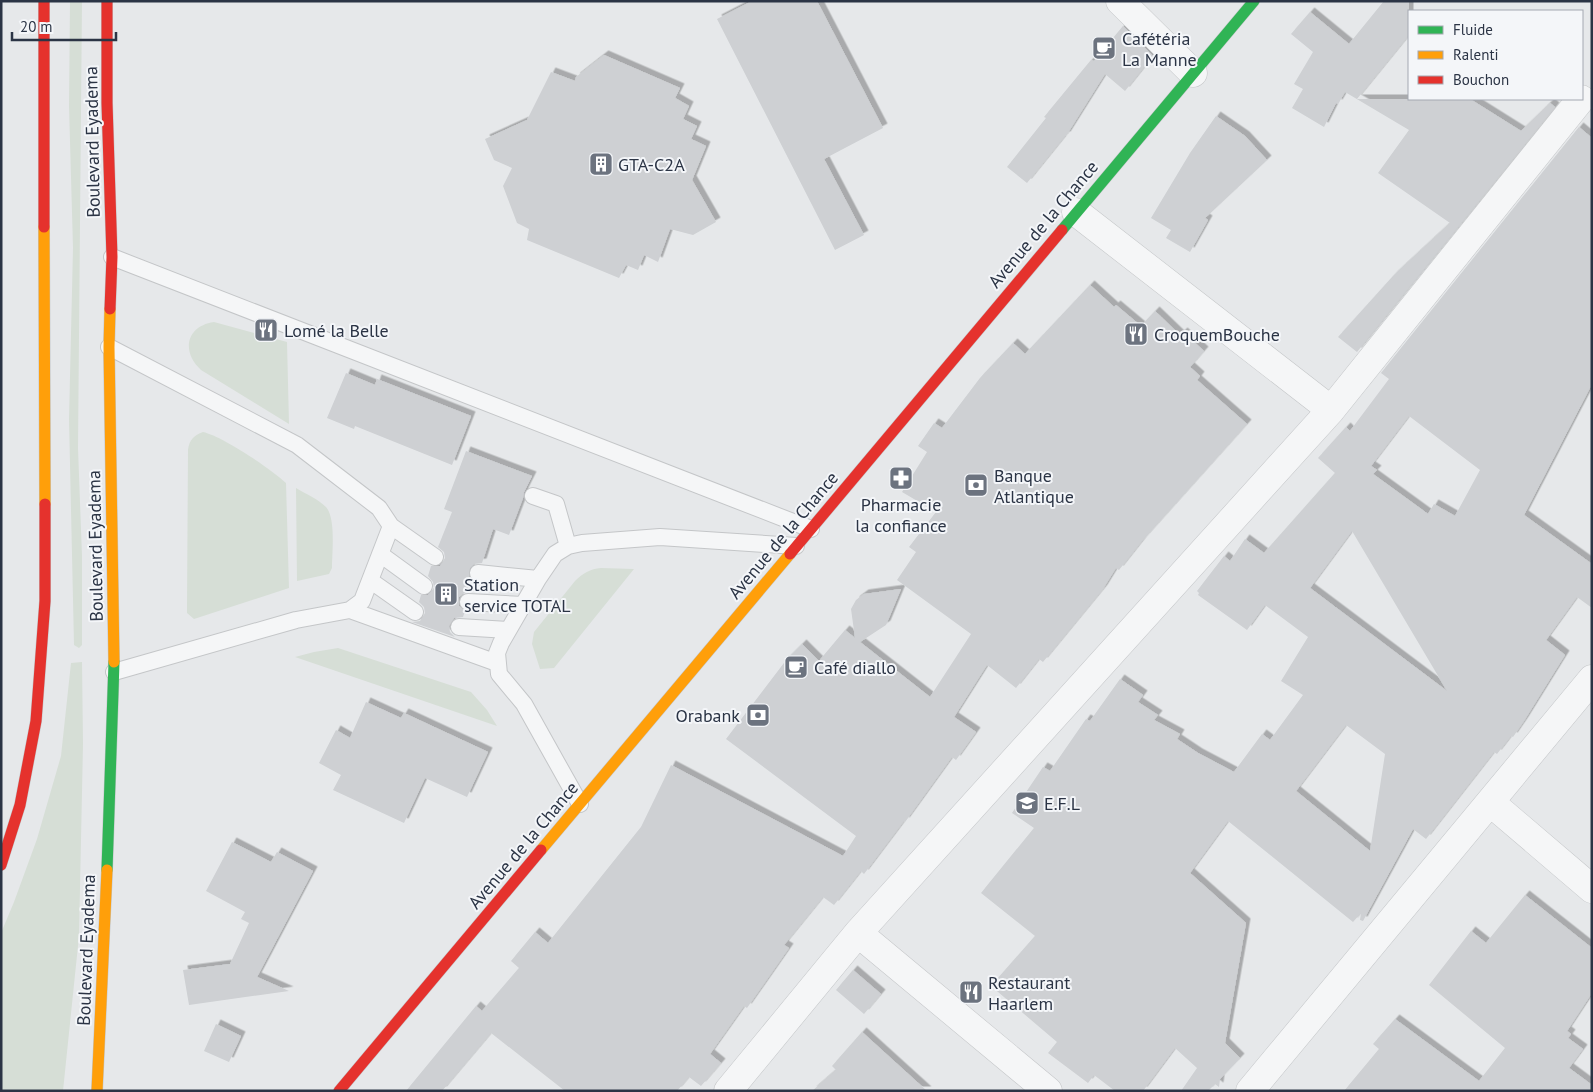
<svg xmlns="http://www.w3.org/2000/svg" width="1593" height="1092" font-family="'PT Sans',sans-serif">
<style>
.green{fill:#d6ded6}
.building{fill:#ced0d3;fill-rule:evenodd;filter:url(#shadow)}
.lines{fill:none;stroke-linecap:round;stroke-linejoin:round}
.lane-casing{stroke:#c4c6c8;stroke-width:18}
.street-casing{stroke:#c4c6c8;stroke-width:29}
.fast-casing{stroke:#c2c5c8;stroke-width:12}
.slow-casing{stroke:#c2c5c8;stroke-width:12}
.jam-casing{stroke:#c2c5c8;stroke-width:12}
.lane{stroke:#f5f6f7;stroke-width:16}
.street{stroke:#f5f6f7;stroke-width:28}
.fast{stroke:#30b455;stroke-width:11}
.slow{stroke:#ff9f0a;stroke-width:11}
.jam{stroke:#e5322d;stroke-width:11}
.labels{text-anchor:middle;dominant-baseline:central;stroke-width:4;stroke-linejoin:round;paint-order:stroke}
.poi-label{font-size:18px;fill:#2b3445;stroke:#f4f6f9;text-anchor:start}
.street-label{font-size:18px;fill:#2b3445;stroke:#f4f6f9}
</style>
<defs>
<filter id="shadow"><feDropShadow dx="4.5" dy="-4.5" stdDeviation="0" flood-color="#0004"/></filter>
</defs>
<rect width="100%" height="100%" fill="#e6e8ea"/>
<path class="green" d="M70 1H82L78 448 82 556V645L79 648 74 645 69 419 73 248 69 106Z
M214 322 287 342 289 424 201 370C181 352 186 326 214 322Z
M203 432C222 436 271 469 286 483L289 588 194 619 187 613V606L188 450C189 440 194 435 203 432Z
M296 488C306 494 318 499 326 507 336 518 332 553 332 568L329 574 297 581Z
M601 568 634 569 554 668 540 669 532 644 534 632 575 581C583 573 590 569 601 568Z
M338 648 471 692 487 710 497 726 295 657 314 652Z
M82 662 83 744 79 936 63 1091H1V933L14 902 37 839 61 756 71 663Z"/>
<path class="building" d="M752 1H817L883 128 824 159 864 235 835 250 717 19Z
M1384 1H1409V35L1357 99H1470L1521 131 1550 103 1555 107 1357 352 1338 337 1394 275 1450 223 1378 173 1409 130 1345 92 1338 104 1336 103 1324 127 1292 108 1303 89 1294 84 1313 52 1291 34 1310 12 1349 44Z
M1123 26 1153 56 1125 91 1105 74 1066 136H1065L1027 183 1007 167 1046 118 1044 117 1091 60 1094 61Z
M604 55 680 88 675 98 689 106 683 119 697 126 691 139 706 146 692 180 716 222 693 235 670 229 658 262 644 255 638 270 626 265 619 278 527 240 529 229 517 223 503 186 512 168 494 160 485 139 527 120 551 72 575 81 576 77Z
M1216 116 1245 136 1267 160 1205 218 1208 220 1190 252 1166 238 1171 230 1151 218 1190 153Z
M1579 127 1592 138V384L1524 515 1592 564V608L1577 597 1546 640 1565 655 1524 721 1513 737 1511 736 1497 754 1494 752 1426 839 1413 829 1363 921 1360 920 1361 913 1353 922 1228 821 1190 873 1246 923 1225 1043 1240 1058 1220 1079 1219 1087 1215 1084 1208 1091H1181L1197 1068 1175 1048 1143 1091H1115L1094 1075 1088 1083 1048 1053 1057 1042 991 986 1035 936 981 893 1034 828 1012 813 1043 767 1050 771 1086 719 1090 721 1120 679 1143 695 1138 702 1158 715 1154 720 1180 734 1177 739 1198 753 1234 772 1262 734 1270 740 1303 695 1281 681 1308 637 1265 605 1247 630 1198 595 1199 593 1197 591 1224 556 1230 561 1245 539 1264 553 1335 473 1318 458 1346 427 1350 431 1389 379 1381 373ZM1409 416 1480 470 1455 516 1434 504 1428 514 1373 474 1377 470 1371 466ZM1352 531 1447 691 1310 588ZM1346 725 1385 754 1370 851 1296 791Z
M1090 285 1114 307 1116 305 1141 326 1155 311 1180 335 1183 332 1204 351 1190 367 1200 376 1197 380 1247 424 1142 541 1119 570 1116 568 1103 589 1043 662 1039 659 1016 688 987 665 954 717 976 732 956 760 952 757 905 822 904 821 864 874 861 871 834 905 823 897 784 945 789 948 747 1008 744 1006 710 1054 721 1063 701 1086 689 1077 677 1091H565L491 1033 442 1091H406L476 1006 482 1011 519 968 511 961 535 932 548 943 641 827 671 765 843 856 856 836 726 739 787 659 802 644 819 661 845 630 855 638 851 609 856 600 864 594 901 589 886 625 860 642 930 697 971 634 897 580 916 552 909 547 936 512 902 492 927 452 918 446 934 423 942 428 980 378 1013 343 1025 354Z
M346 373 375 385 377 379 471 416 452 465 355 426 354 429 327 418Z
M466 451 532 476 524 492 523 498 509 535 493 529 482 563 474 564 470 568 469 577 475 582 472 592 464 593 459 597V606L465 611 463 617 454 618 449 626 450 632 455 637 412 622 420 621 425 613 424 607 419 602 421 595H428L434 588 433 582 428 576 431 566H440L445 558 444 552 438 547 452 512 444 509Z
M366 702 401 718 404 713 488 752 467 797 425 778 404 823 333 790 341 775 319 763 336 730 350 738Z
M232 842 271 862 277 852 313 871 257 977 289 991 189 1005 183 970 230 964 249 923 241 919 245 912 206 891Z
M1525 895 1592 948V993L1567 1031 1571 1034 1568 1038 1583 1049 1569 1068 1592 1085V1091H1344L1379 1049 1373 1044 1395 1019 1479 1081 1505 1048 1429 985 1471 931 1486 943Z
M853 970 881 994 864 1014 836 990Z
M216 1024 241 1036 229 1062 204 1051Z
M862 1032 927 1091H812L836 1070 832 1066Z"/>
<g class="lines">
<g class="lane-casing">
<path id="lane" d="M112 257 811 529
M109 347 297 445 379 508 391 526 362 601 350 610 296 620 114 672
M533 496 556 504 568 546
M391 526 435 557
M380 554 424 586
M478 573 538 579
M371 581 415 612
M468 602 523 605
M350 610 497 663
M459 627 508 630
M580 804 524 704 499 674 497 653 501 643 538 579 555 554 568 546 582 543 660 537 796 546"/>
</g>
<g class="street-casing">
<path id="street" d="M1120 1 1193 73
M1076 212 1331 410
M1490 802 1592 889
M858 933 1048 1091
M728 1091 858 933 1331 410 1581 99
M1250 1091 1592 679"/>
</g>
<g class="fast-casing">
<path id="fast" d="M1062 230 1254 1
M107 870 114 662"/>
</g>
<g class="slow-casing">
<path id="slow" d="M44 227 45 504
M110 309 109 347 114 662
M541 850 790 554
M97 1091 107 870"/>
</g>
<g class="jam-casing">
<path id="jam" d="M44 1V227
M107 1V103L112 257 110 309
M790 554 1062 230
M1 865 20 805 36 721 45 601V504
M339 1091 541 850"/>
</g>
<use href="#lane" class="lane"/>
<use href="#street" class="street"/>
<use href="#fast" class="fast"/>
<use href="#slow" class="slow"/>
<use href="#jam" class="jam"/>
</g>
<defs>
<g id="cafe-square" transform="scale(1.25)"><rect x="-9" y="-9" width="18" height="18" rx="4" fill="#6c737f" stroke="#f4f6f9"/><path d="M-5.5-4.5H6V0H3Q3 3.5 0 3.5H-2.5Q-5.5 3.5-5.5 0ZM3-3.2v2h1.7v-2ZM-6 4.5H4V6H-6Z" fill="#fff"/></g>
<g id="building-square" transform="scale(1.25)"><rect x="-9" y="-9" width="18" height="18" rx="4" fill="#6c737f" stroke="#f4f6f9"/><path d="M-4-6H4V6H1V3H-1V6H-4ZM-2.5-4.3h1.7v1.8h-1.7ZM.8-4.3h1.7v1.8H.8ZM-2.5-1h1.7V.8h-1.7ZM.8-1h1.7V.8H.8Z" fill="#fff"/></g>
<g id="restaurant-square" transform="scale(1.25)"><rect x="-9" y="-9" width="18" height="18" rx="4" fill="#6c737f" stroke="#f4f6f9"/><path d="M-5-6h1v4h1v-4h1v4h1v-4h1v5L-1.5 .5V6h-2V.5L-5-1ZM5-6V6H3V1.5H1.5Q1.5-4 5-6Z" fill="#fff"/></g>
<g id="pharmacy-square" transform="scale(1.25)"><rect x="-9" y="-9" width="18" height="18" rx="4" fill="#6c737f" stroke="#f4f6f9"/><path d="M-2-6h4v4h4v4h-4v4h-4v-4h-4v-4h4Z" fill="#fff"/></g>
<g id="bank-square" transform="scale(1.25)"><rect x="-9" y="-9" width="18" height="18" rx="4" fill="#6c737f" stroke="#f4f6f9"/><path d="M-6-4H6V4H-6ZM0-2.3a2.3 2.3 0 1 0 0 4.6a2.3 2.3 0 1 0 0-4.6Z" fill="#fff"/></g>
<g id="university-square" transform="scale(1.25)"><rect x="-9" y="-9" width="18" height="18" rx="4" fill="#6c737f" stroke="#f4f6f9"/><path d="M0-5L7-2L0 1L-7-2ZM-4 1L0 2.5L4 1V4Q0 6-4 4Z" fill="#fff"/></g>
</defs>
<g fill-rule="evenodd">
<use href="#cafe-square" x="1104" y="48"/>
<use href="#building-square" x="601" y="164"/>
<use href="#restaurant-square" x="266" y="330"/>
<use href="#restaurant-square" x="1136" y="334"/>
<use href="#pharmacy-square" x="901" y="478"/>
<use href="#bank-square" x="976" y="485"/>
<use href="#building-square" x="446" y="594"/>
<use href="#cafe-square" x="796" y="667"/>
<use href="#bank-square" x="758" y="715"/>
<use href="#university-square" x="1027" y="803"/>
<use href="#restaurant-square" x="971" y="992"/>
</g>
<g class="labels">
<g class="poi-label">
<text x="1122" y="38">Cafétéria<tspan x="1122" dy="21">La Manne</tspan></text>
<text x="618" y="164">GTA-C2A</text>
<text x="284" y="330">Lomé la Belle</text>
<text x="1154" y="334">CroquemBouche</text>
<text x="994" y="475">Banque<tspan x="994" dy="21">Atlantique</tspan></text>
<text x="901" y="504" text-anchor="middle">Pharmacie<tspan x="901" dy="21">la confiance</tspan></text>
<text x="464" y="584">Station<tspan x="464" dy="21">service TOTAL</tspan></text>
<text x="814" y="667">Café diallo</text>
<text x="740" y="715" text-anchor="end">Orabank</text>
<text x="1044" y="803">E.F.L</text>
<text x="988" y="982">Restaurant<tspan x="988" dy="21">Haarlem</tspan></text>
</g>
<g class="street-label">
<text transform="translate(92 142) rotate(-91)">Boulevard Eyadema</text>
<text transform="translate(1043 224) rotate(-50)">Avenue de la Chance</text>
<text transform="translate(783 535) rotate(-50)">Avenue de la Chance</text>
<text transform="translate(95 546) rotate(-91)">Boulevard Eyadema</text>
<text transform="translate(523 845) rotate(-50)">Avenue de la Chance</text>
<text transform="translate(86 950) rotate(-88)">Boulevard Eyadema</text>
</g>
</g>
<rect width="1593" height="1092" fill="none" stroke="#2b3445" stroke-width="5"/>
<rect x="1408" y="10" width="175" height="90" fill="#f4f6f9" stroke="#a4a8b1"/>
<rect x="1418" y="26" width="25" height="8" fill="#30b455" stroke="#a4a8b1"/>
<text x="1453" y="35" font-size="15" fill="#2b3445">Fluide</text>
<rect x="1418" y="51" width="25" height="8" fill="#ff9f0a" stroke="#a4a8b1"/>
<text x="1453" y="60" font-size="15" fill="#2b3445">Ralenti</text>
<rect x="1418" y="76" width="25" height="8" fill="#e5322d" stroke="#a4a8b1"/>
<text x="1453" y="85" font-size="15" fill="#2b3445">Bouchon</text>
<path d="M12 32v8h104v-8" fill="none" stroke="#2b3445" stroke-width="2.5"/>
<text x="20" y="32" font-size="15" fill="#2b3445" stroke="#f4f6f9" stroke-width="4" paint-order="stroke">20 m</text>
</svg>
